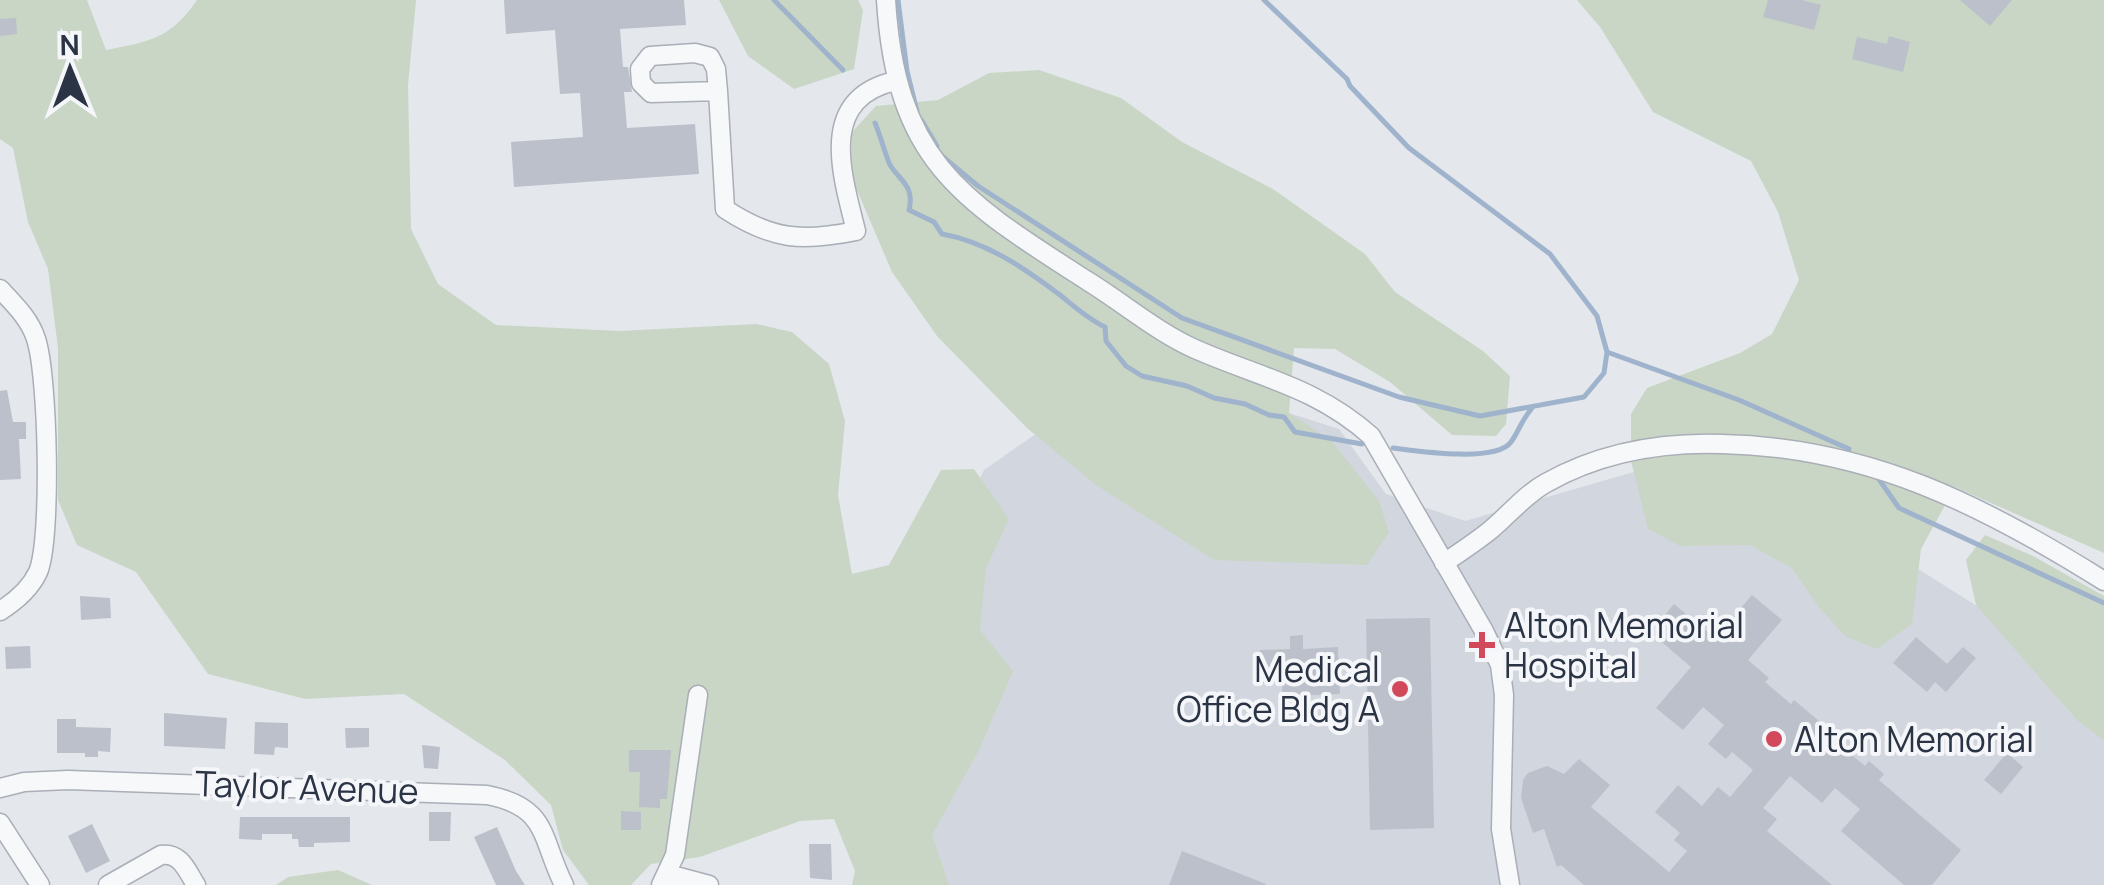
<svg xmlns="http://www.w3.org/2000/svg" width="2104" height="885" font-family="Manrope,sans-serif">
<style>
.built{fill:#d2d6de}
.green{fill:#c9d6c5}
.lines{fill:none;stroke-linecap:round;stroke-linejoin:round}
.stream{stroke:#9fb4cc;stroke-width:5}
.building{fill:#bbc0ca}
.minor-casing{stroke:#a9aeb7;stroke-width:21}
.minor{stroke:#f7f8fa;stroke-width:18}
.poi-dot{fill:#d1495b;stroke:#f4f6f9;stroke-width:4}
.labels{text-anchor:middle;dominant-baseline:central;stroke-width:8;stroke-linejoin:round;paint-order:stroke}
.poi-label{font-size:35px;fill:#2b3445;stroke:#f4f6f9;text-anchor:start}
.street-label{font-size:35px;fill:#2b3445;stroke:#f4f6f9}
</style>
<rect width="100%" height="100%" fill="#e4e7ec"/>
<path class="built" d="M1136 364 1339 429 1386 494 1465 521 1644 469 1850 526 2104 686V885H908L939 563 984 470Z"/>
<path class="green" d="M0 0H87L106 50C151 41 170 39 197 0H416L408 85 411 229 438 284 496 325 620 331 756 324 792 332 829 364 845 421 838 495 852 574 889 565 941 470 974 469 1009 519 986 568 980 630 1013 671 979 750 932 835 949 885H852L855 871 834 819 800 821 700 857 651 864 631 885H589L563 850 551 805 505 760 404 694 305 699 208 674 136 572 77 545 58 500V348L48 269 28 222 13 148 0 139Z
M719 0H858L863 10 854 69 794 89 748 56Z
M1577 0H2104V553L1955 487 1921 549 1912 624 1877 649 1845 636 1818 606 1792 568 1750 545 1680 546 1648 529 1631 461V414L1647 388 1740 353 1772 334 1799 280 1778 212 1751 161 1653 112 1600 27Z
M1039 70 1121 98 1182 142 1273 189 1365 254 1395 292 1483 351 1510 376 1506 424 1496 436 1452 435 1390 382 1335 349 1294 348 1289 413 1331 440 1379 501 1389 532 1367 565 1214 560 1096 485 1027 428 937 336 892 272 851 176 852 132 876 106 938 100 989 73Z
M1985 535 2033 556 2104 596V740L2078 721 1976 605 1966 560Z
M338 870 372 885H276L288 877Z"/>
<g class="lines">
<path class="stream" d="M774 0 843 70
M898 0 907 71 917 111
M922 121 937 146
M875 123C880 134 886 157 890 165 900 181 915 186 909 210L934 222 942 234C987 242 1024 268 1060 295 1075 307 1088 319 1105 327L1106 341 1126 366 1142 376 1187 386 1214 398 1245 404 1269 415 1284 417 1295 432 1362 444
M942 156 978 186 1182 318 1399 397 1480 416 1584 397 1604 373 1607 352 1597 316 1550 254 1409 148 1350 86 1347 79 1264 0
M1607 352 1739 400 1849 449
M1393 448C1417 451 1496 463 1511 442 1519 431 1521 421 1532 408
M1876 475 1899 508 2104 603"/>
</g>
<path class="building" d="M504 0H684L686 25 620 29 623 67H628L632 92H624L627 128 695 124 699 174 514 187 511 142 583 137 580 93 560 94 555 30 506 34Z
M1768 0H1802L1821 5 1814 30 1763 17Z
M1960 0H2012L1990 26Z
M16 18 17 34 0 36V19Z
M1889 36 1910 42 1903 72 1852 59 1857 37 1887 44Z
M7 390 13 422H26V439H19L21 479 0 480V391Z
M1752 595 1782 620 1748 660 1769 678 1765 682 1791 704 1794 700 1838 737 1835 741 1865 766 1869 761 1884 774 1879 780 1961 850 1932 885H1904L1841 831 1860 809 1835 788 1822 803 1790 776 1763 808 1777 819 1767 831 1832 885H1584L1561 865 1557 867 1544 829 1533 833 1521 798 1523 780 1528 773 1547 766 1564 774 1579 759 1610 785 1591 807 1669 872 1687 851 1674 840 1680 833 1655 812 1678 785 1702 806 1718 787 1730 797 1753 770 1732 752 1726 759 1708 744 1724 725 1703 707 1683 730 1656 708 1691 667 1650 632 1674 604 1715 638Z
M80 596 110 598 111 618 81 620Z
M1430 618 1434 828 1370 830 1366 619Z
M1303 635V649L1338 647 1340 694 1295 696 1296 713H1283L1282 682 1261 683 1260 650 1290 649V636Z
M1916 637 1947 664 1963 647 1976 658 1946 692 1935 682 1927 692 1893 663Z
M30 646 31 668 6 669 5 647Z
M164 713 227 718 225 749 164 746Z
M57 719H76V727L111 728 110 752 98 751V757H85V753H57Z
M255 722 288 723V748L275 747 274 755 254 754Z
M345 728H369V747L346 748Z
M422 745 440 747 438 769 424 768Z
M629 750H671L667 799H660V808L639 807 640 772H629Z
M2007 753 2023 767 2001 794 1984 780Z
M621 811 641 812V830H621Z
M429 812H451L450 841H429Z
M240 817H350V842L314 843V847H299L298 839H292V834H262V840L239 839Z
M92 824 110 861 86 873 68 836Z
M497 827 516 871 525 885H496L474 837Z
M809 844H831L832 880 810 878Z
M1182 851 1266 884V885H1169Z"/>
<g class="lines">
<g class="minor-casing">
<path id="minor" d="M886 0C896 161 960 199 1086 280 1122 302 1157 332 1195 349 1261 378 1316 387 1371 436L1484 631 1500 665 1504 695 1501 829 1510 885
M718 91 651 93 641 83 640 69 650 56 695 53 710 57 716 69 718 91 725 209C772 240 802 242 856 231 842 174 817 99 895 81
M0 289C14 304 30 319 36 339 48 374 52 540 38 572 30 589 16 601 0 611
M1444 563C1459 553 1474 543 1488 532 1507 517 1524 495 1546 483 1601 452 1660 442 1722 444 1868 447 1983 505 2104 581
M0 788 24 782 68 780 487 795C549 807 540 837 564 885
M0 823 40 885
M668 874 709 885
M108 885 161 855C181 852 187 871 196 885
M661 885 675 855 698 695"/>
</g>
<use href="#minor" class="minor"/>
</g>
<g class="poi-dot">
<path d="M1477 630h10v10h10v10h-10v10h-10v-10h-10v-10h10z"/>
<circle cx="1400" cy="689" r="10"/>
<circle cx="1774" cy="739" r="10"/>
</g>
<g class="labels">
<g class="poi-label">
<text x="1504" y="625">Alton Memorial<tspan x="1504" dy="40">Hospital</tspan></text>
<text x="1380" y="669" text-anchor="end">Medical<tspan x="1380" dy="40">Office Bldg A</tspan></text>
<text x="1794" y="739">Alton Memorial</text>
</g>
<g class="street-label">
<text transform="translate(307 787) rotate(2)">Taylor Avenue</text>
</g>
</g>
<g transform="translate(70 70) rotate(359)" stroke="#f4f6f9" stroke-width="8" paint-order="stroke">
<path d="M0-8L18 38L0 25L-18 38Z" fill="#2b3445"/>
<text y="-15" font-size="28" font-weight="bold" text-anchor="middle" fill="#2b3445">N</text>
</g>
</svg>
